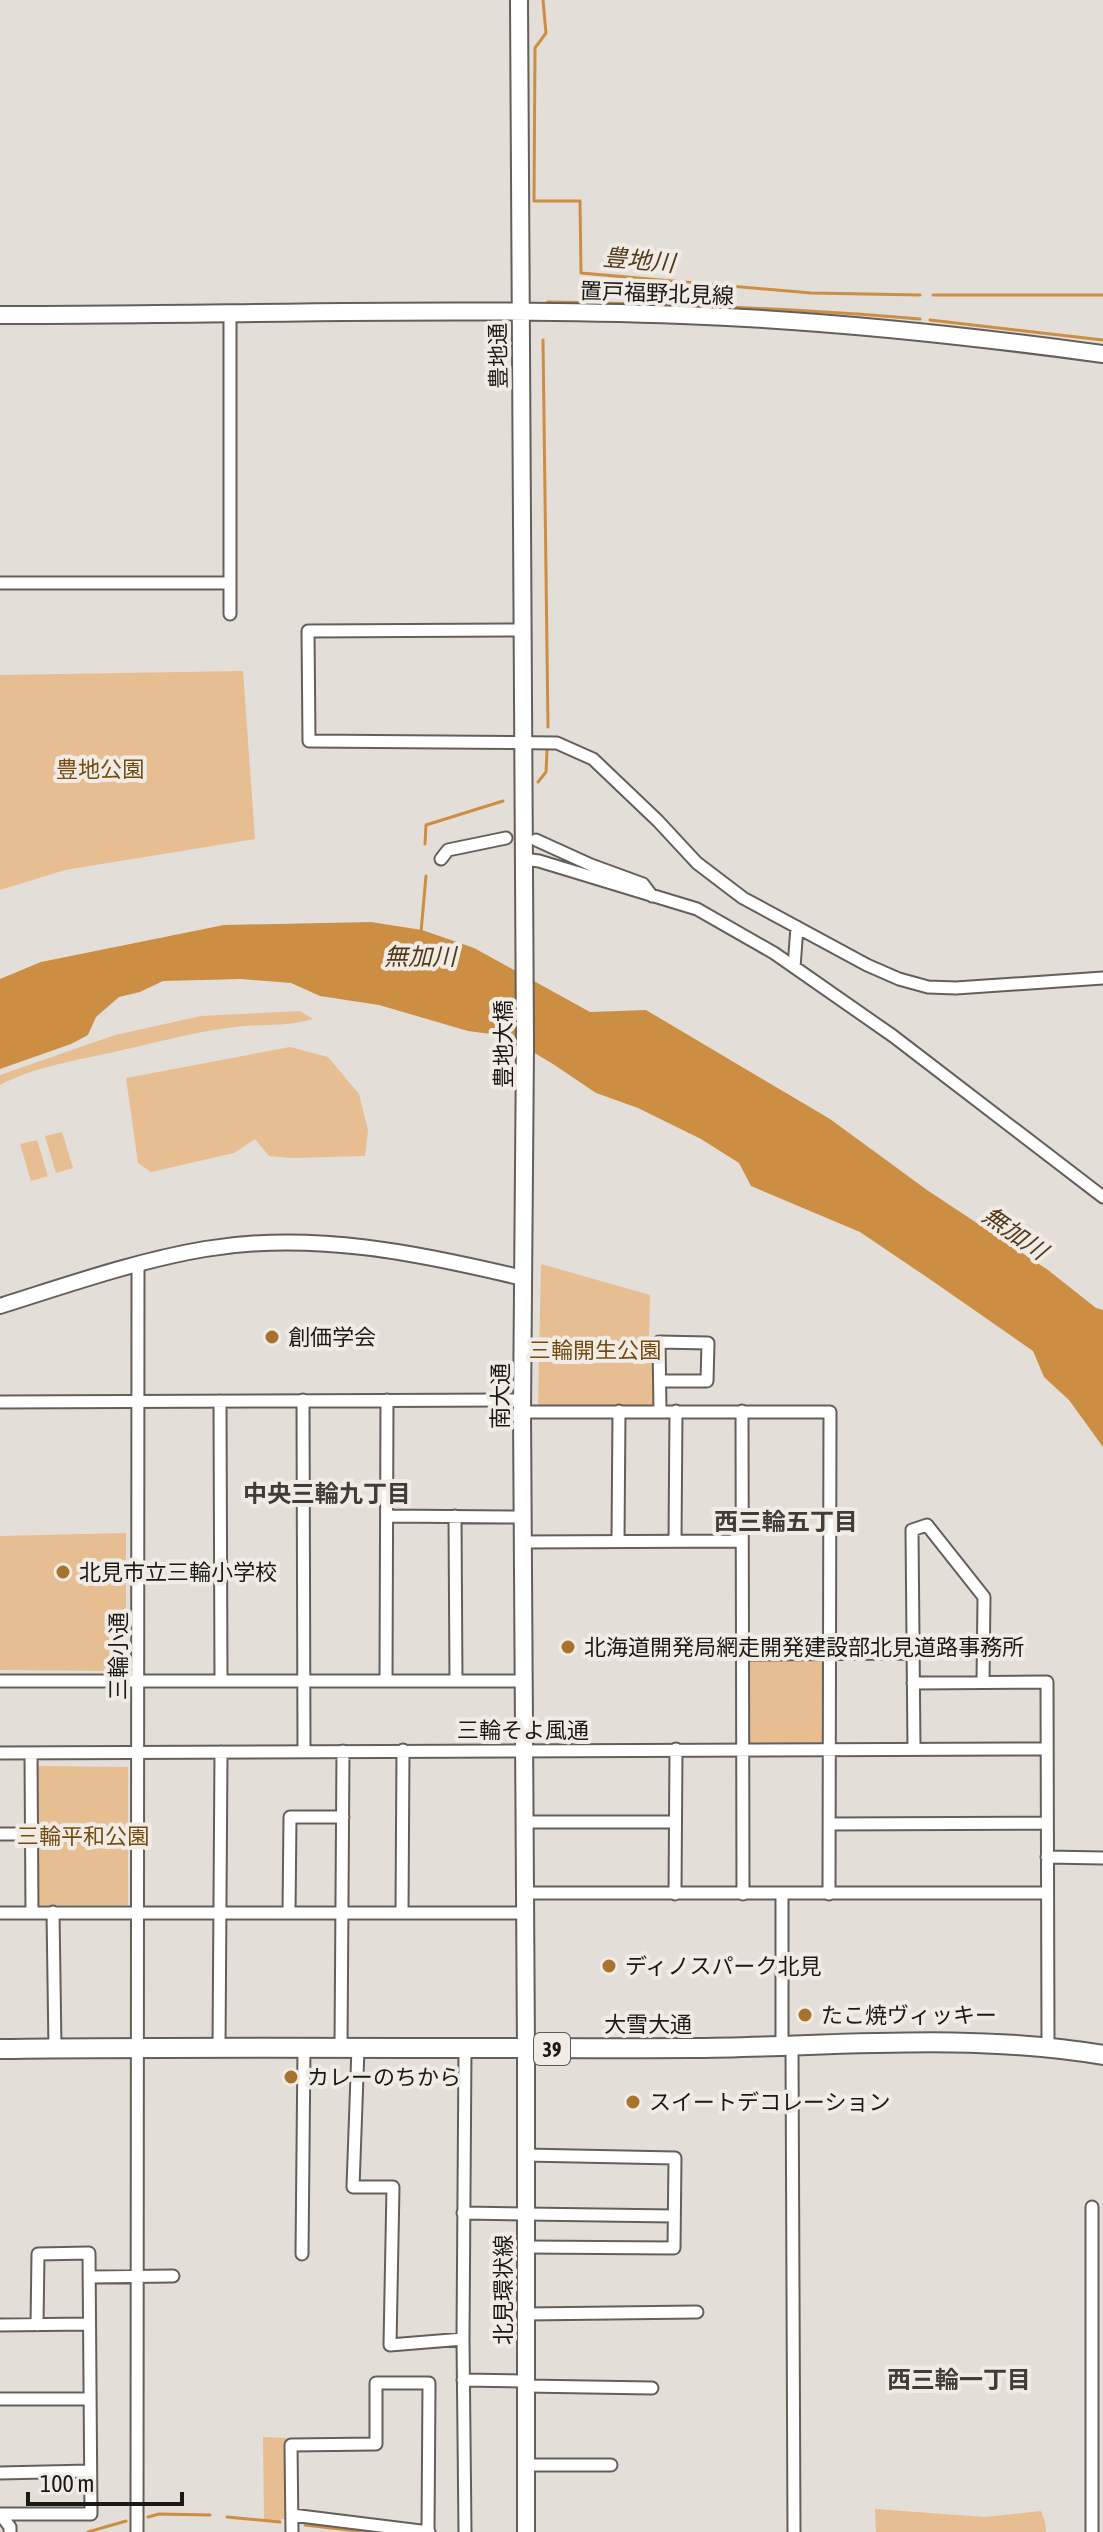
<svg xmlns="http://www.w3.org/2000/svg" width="1103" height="2532" font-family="'Asap Condensed','Noto Sans JP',sans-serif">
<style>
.green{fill:#e6be92}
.water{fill:#cb8e42}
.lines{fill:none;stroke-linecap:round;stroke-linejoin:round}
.stream{stroke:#cb8e42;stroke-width:3}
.minor-casing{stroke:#645f5a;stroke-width:15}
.tertiary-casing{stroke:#645f5a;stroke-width:18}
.secondary-casing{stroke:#645f5a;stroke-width:20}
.trunk-casing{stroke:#645f5a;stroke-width:22}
.minor{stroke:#fff;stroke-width:11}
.tertiary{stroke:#fff;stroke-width:14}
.secondary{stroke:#fff;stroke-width:16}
.trunk{stroke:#fff;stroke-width:18}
.poi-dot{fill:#a8732d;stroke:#f1ebe5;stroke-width:3}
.labels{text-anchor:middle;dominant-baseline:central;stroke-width:8;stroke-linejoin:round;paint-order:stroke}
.shield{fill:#f1ebe5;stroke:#5b5855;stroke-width:2}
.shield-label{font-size:20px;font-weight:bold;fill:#1b1917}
.street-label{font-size:22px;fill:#1b1917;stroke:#f1ebe5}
.park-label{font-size:22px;fill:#744b11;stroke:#f1ebe5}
.poi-label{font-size:22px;fill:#1b1917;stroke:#f1ebe5;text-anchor:start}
.water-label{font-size:24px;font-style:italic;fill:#533a19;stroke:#f1ebe5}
.neighbourhood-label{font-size:24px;font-weight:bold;fill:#413c38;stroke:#f1ebe5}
</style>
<rect width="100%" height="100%" fill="#e4ded8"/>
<path class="green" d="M243 671 255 839 65 870 0 890V675Z
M300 1011 313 1019C284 1028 256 1023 227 1028 191 1033 154 1043 118 1051 79 1060 36 1066 0 1085V1075L115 1035 201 1016Z
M290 1047 328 1057 359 1094 368 1130 365 1156 292 1158 269 1156 255 1139 234 1153 151 1172 138 1163 126 1078Z
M62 1132 73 1168 56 1173 45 1136Z
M37 1140 48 1176 31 1181 20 1144Z
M541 1264 650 1295 649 1338 655 1346V1406H538Z
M126 1533V1656L110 1671 0 1670V1536Z
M748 1658H823L824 1745 747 1744Z
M37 1766 128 1767V1905H38Z
M263 2437 286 2438 287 2519H281V2523L264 2521Z
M875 2509 984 2517 1041 2511 1045 2522 1046 2532H876Z"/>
<path class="water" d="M371 922 422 930 474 948 590 1012 646 1010 830 1119 927 1190 1048 1270 1096 1308 1103 1310V1447L1069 1400 1044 1377 1033 1351 931 1280 860 1232 751 1186 739 1163 701 1139 638 1108 596 1093 553 1064 506 1036 468 1031 379 1005 320 996 291 983 241 979 163 981 140 992 119 997 96 1017 88 1035 71 1044 0 1069V979L41 962 224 925Z"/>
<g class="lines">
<path class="stream" d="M543 0 546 33 535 48 534 201H580L581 273 811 293 920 295
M933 295H1103
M544 305 548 302C672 304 796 308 920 319
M930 320 1103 340
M543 340 548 727
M538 782 546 772 547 751
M425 844 426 825 503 801
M421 932 426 876
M148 2517 159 2514 210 2515
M227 2517 280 2522
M305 2525 366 2532
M88 2532 126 2521"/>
<g class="minor-casing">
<path id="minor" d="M0 583H230V315
M230 583V614
M523 630 308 631 309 741 557 743 593 759 658 821 697 863 743 898 867 965 899 979 928 987 956 988 1103 978
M536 840 591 865 643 884 652 896
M441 859 448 850 506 838
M523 859 539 861 697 909 774 953 893 1036 1103 1197
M794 967 797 927
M660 1381H707L708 1343 659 1342 660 1411
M303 1400 304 1751
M220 1401 221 1681
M0 1402 522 1400
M742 1411 743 1894
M522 1412H830L829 1894
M387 1516 522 1517
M455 1516 456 1681
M618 1541 619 1411
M675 1541 676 1411
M522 1542 742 1541
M743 1654 912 1653
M386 1680 387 1400
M0 1681H524
M913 1683 1047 1682 1048 2046
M914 1749 912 1530 927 1525 984 1597 983 1682
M0 1753 1047 1749
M31 1753 32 1913
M525 1822H675
M829 1824 1047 1823
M0 1834H31
M1047 1857 1103 1858
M525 1893H1047
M675 1894 676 1749
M53 1912 55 2048
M289 1912 290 1817H343
M402 1912 403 1750
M0 1913H525
M219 2047 221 1752
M782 2047V1894
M792 2047 794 2532
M341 2048 343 1751
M358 2048 353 2187H393L390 2345 463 2339
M465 2049 463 2339 465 2532
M1092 2207V2532
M463 2213 674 2216
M525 2247 674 2248 675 2158 525 2155
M302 2254 304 2048
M89 2277 173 2276
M526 2314 697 2312
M0 2325 89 2324
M463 2380 525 2381
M525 2386 652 2388
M0 2399H89
M525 2465H611
M0 2473 90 2471
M0 2514H91L89 2253 38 2254 37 2325
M0 2514 10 2527V2532
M292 2515 429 2532
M137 2532 138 1264
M292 2532 291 2445 376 2444V2383H429L428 2532"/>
</g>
<g class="tertiary-casing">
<path id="tertiary" d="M0 1306C67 1285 135 1261 205 1249 312 1231 419 1253 523 1278"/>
</g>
<g class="secondary-casing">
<path id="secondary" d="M519 0 525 1046 522 1412 526 2049V2532
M0 315C227 315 455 307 682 315 823 320 963 335 1103 354"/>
</g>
<g class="trunk-casing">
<path id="trunk" d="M0 2049C230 2046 461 2049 691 2048 828 2047 968 2032 1103 2055"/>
</g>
<use href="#minor" class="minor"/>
<use href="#tertiary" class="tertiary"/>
<use href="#secondary" class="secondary"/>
<use href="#trunk" class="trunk"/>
</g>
<g class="poi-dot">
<circle cx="272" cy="1337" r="8"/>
<circle cx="63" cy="1572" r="8"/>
<circle cx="568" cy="1647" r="8"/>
<circle cx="609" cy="1966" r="8"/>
<circle cx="805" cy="2015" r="8"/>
<circle cx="291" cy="2077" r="8"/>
<circle cx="633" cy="2102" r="8"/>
</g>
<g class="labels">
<rect class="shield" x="534" y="2033" width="36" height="32" rx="6"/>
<g class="shield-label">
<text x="552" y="2049">39</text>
</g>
<g class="street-label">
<text transform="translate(657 293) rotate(2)">置戸福野北見線</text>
<text transform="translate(498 356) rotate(-91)">豊地通</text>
<text transform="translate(503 1044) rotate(-90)">豊地大橋</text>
<text transform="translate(500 1396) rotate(-90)">南大通</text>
<text transform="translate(118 1656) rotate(-90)">三輪小通</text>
<text x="523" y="1730">三輪そよ風通</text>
<text x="648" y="2024">大雪大通</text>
<text transform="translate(503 2290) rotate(-90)">北見環状線</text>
</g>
<g class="park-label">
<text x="100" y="769">豊地公園</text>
<text x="595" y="1350">三輪開生公園</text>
<text x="83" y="1836">三輪平和公園</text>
</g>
<g class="poi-label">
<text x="288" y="1337">創価学会</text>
<text x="79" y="1572">北見市立三輪小学校</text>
<text x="584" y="1647">北海道開発局網走開発建設部北見道路事務所</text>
<text x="625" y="1966">ディノスパーク北見</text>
<text x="821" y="2015">たこ焼ヴィッキー</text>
<text x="307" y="2077">カレーのちから</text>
<text x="649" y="2102">スイートデコレーション</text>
</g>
<g class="water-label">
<text transform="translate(639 260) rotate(5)">豊地川</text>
<text x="420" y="956">無加川</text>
<text transform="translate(1015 1233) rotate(35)">無加川</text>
</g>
<g class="neighbourhood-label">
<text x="327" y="1493">中央三輪九丁目</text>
<text x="786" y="1521">西三輪五丁目</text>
<text x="959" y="2379">西三輪一丁目</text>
</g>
</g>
<path d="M28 2492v12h154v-12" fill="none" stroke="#1b1917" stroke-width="4"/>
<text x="40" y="2492" font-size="24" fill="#1b1917" stroke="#f1ebe5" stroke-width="6" paint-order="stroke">100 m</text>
</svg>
